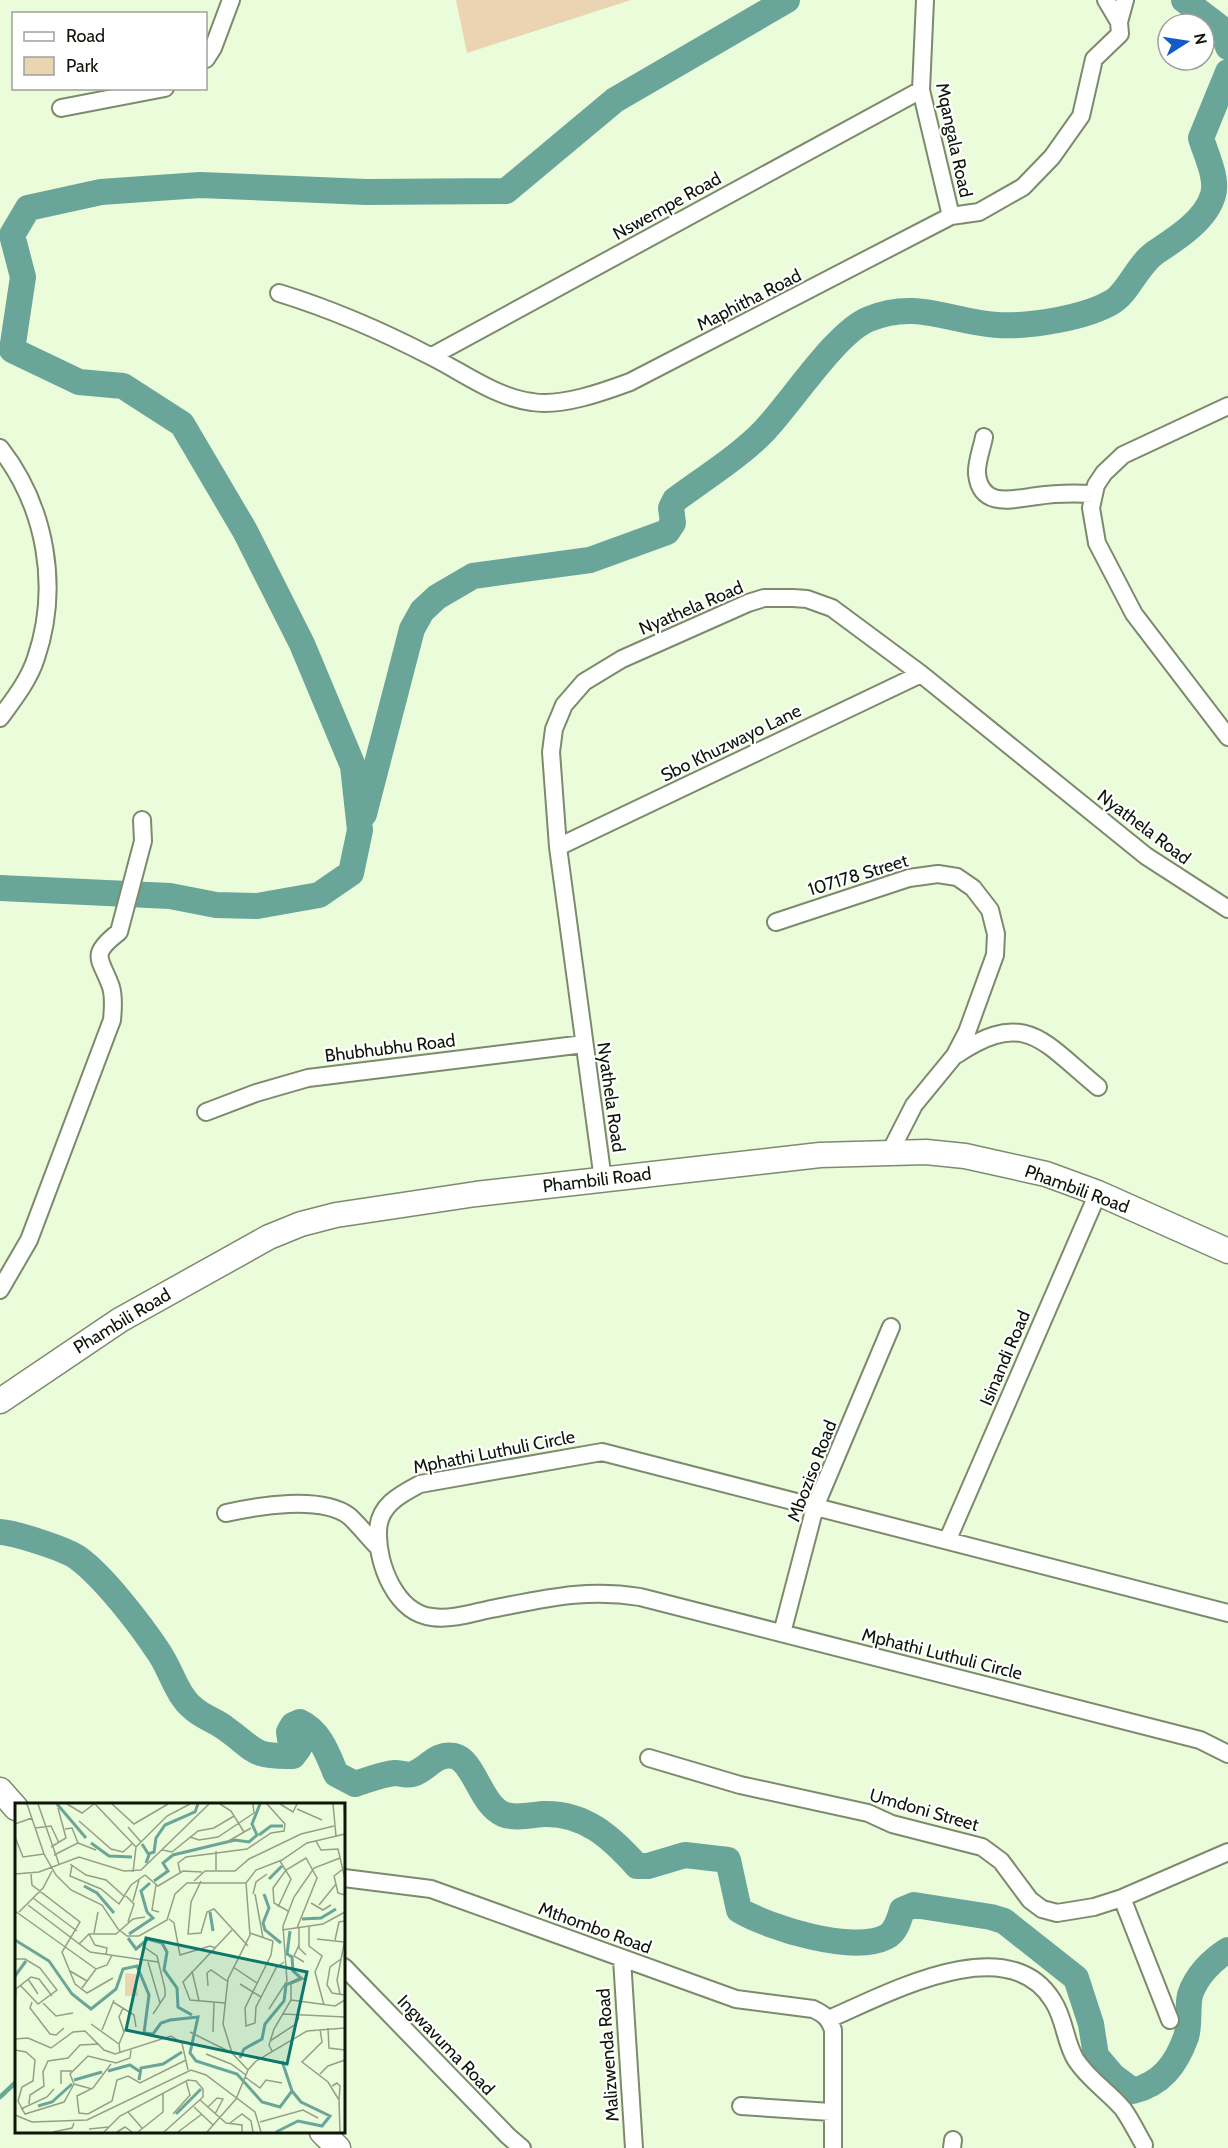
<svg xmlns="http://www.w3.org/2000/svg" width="1228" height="2148" font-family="Cabin,sans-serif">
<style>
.green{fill:#ead4b2}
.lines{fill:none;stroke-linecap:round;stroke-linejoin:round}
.stream{stroke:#6aa59a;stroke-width:4.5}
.river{stroke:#6aa59a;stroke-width:26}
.street-casing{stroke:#7b8b6c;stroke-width:20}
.secondary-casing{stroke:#7b8b6c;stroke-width:27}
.street{stroke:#fff;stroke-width:16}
.secondary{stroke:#fff;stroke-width:24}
.labels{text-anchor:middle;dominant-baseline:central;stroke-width:4.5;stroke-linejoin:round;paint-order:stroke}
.street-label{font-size:18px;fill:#0f1509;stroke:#fff}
.inset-river{fill:none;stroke:#6aa59a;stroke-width:3}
.inset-road{fill:none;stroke:#93a086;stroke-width:1.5}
.view{fill:#0f766e;fill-opacity:0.15;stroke:#0f766e;stroke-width:3}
.inset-edge{fill:none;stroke:#0f1509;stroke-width:3}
</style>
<rect width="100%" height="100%" fill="#ebfcda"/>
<path class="green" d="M456 0H631L467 53Z"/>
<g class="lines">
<path class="stream" d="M0 2097 16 2082"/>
<path class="river" d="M1184 0 1222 29 1228 47
M364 814 412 629 422 611 437 597 473 576 590 560 667 532 673 523 671 508 675 500C703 479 740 456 764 431 791 403 836 332 869 319 917 299 950 322 997 325 1029 327 1085 318 1112 302 1128 293 1137 265 1156 252 1176 239 1206 220 1213 195 1218 178 1206 155 1201 138L1228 72
M0 888 170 896 216 905 257 906 319 895 351 873 360 830 353 766 302 644 245 531 182 424 123 386 79 382 12 350 23 277 12 235 28 208 101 192 200 185 366 192 506 191 615 100 787 0
M0 1532C15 1533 66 1549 78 1558 104 1577 140 1624 158 1651 171 1669 176 1695 194 1709 203 1717 216 1721 225 1728 256 1750 251 1757 293 1756L299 1748 290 1739 289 1732 293 1725 300 1722C320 1731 328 1755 336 1774L355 1784C368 1780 382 1774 395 1773 401 1773 408 1776 413 1774 428 1769 436 1752 454 1756 474 1760 480 1804 503 1814 513 1819 532 1815 544 1814 585 1813 611 1837 637 1866H648L685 1855 728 1860 739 1910C769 1928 853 1954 886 1937 896 1932 899 1920 902 1910L914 1905 991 1917 1004 1921 1076 1978 1091 2024 1096 2056 1113 2076 1133 2091C1161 2084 1176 2065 1186 2037 1190 2024 1187 2009 1190 1995 1196 1976 1212 1960 1228 1950"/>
<g class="street-casing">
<path id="street" d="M925 0 921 90 951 216
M1119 22 1125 0
M206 59 213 48 231 0
M61 108 165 88
M279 293C331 309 384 332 432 357 464 373 495 397 532 402 561 407 603 392 630 382L951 216 979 212 1023 187 1052 157 1081 116 1094 59 1120 34 1119 22 1106 0
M432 356 921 90
M1228 406 1123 455 1104 473 1096 485 1091 508 1097 543 1134 614 1228 737
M984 437C982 448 976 463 977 474 981 509 1013 499 1037 496 1056 493 1075 493 1094 494
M0 448C46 507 60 587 36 658 29 680 14 699 0 718
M558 847 921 674
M776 922 909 878 938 874 957 877 973 888 990 910 996 934 995 955 967 1032 955 1055 914 1105 890 1152
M956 1055C1026 1008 1043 1042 1098 1087
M206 1112 256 1093 308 1078 584 1044
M603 1180 558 847 551 752 554 729 564 705 584 682 622 659 748 603 764 598H793L807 599 832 608 921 674 1146 856 1228 909
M0 1290 29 1240 112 1020C113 1010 114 997 111 987 101 958 88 956 119 932L143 841 142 820
M226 1513C257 1506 321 1495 349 1516 359 1525 368 1537 378 1547
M948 1539 1098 1193
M1228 1613 602 1452 420 1484C399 1495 378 1506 378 1532 377 1564 396 1613 432 1617 451 1620 472 1613 491 1609 544 1599 585 1588 640 1597L1200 1740 1228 1754
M782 1633 815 1507 891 1327
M649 1758 740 1785 868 1813 892 1824 982 1847 1001 1861 1030 1900 1042 1909 1057 1913 1094 1907 1122 1898 1228 1852
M344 1878 431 1889 736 1999 813 2009C824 2014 829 2018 833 2030V2148
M1122 1898 1170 2020
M622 1959 634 2148
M344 1967 508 2136 522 2148
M829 2019C887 1994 1008 1927 1053 2001 1065 2019 1065 2043 1076 2060 1089 2080 1109 2092 1123 2109 1131 2120 1137 2133 1144 2145
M741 2106 831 2112
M952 2148 953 2140"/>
</g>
<g class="secondary-casing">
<path id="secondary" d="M0 1401 120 1320 269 1237 301 1224 336 1215 476 1194 820 1155 926 1152 965 1156 1046 1174 1098 1193 1228 1251
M0 1790 16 1808
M322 2132 338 2148"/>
</g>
<use href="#street" class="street"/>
<use href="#secondary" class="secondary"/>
</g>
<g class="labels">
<g class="street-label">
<text transform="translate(954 140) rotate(78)">Mqangala Road</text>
<text transform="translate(667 206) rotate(-29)">Nswempe Road</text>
<text transform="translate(749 300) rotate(-27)">Maphitha Road</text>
<text transform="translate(691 608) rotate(-23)">Nyathela Road</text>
<text transform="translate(731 743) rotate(-26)">Sbo Khuzwayo Lane</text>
<text transform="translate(1144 827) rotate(37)">Nyathela Road</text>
<text transform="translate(858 875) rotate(-17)">107178 Street</text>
<text transform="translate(390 1048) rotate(-7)">Bhubhubhu Road</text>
<text transform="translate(611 1097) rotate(82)">Nyathela Road</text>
<text transform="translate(597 1180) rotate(-7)">Phambili Road</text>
<text transform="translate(1077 1189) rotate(20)">Phambili Road</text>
<text transform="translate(122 1321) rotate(-31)">Phambili Road</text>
<text transform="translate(1005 1358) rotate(-67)">Isinandi Road</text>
<text transform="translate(494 1452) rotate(-11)">Mphathi Luthuli Circle</text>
<text transform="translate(812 1471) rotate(-69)">Mboziso Road</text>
<text transform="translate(942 1654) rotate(14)">Mphathi Luthuli Circle</text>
<text transform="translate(924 1810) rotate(16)">Umdoni Street</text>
<text transform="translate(595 1928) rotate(20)">Mthombo Road</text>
<text transform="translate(446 2045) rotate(46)">Ingwavuma Road</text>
<text transform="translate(608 2055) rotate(-94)">Malizwenda Road</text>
</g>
</g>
<g transform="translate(15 1803)">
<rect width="330" height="330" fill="#ebfcda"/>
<path d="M110 170 121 171 123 193H110Z" fill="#ead4b2"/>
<path class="inset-river" d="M42 1 71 35M244 32 256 23H268M76 40 94 53 117 54M127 41 134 52 131 60M133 51 139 49 141 35 150 22 180 9 183 1M254 76 267 63M139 78 153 68 148 60 158 52 220 37 234 39 242 32 237 21 245 1M69 83 82 90 99 110M249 91 254 105 248 120 250 127 266 140M132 109 126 88 135 80M195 109 198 128M287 116 306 115 321 106M114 131 138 115 132 109M113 135 121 146 133 136 147 140 152 149 149 167 162 185 163 204 177 212M0 137 34 158 57 191 76 206 101 186 108 166 122 163 134 192 129 230 138 231 146 220 155 217 183 214 175 250 181 258 222 271 247 299 265 304 277 288 286 299 315 313 307 323 283 318 261 329M0 173 11 158M225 255 229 246 247 236 250 221 269 198 271 182 286 175 278 168 277 154 272 151 275 128M267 258 277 288M93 268 115 262 124 268M59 277 87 269M124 277 126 265 148 261 167 249M23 303 37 299 57 281M161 311 186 286"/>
<path class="inset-road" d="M12 1 29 51 41 72 56 87 87 102 103 126 112 133H124L152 117 160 91 172 80H231M23 1 44 61M52 1 67 10 79 1M80 1 121 44 118 69M97 1 119 21 153 1M205 1 216 8 229 29M265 1 278 9 282 1M318 1 321 33M329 1 330 22M282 6 307 17M64 18 96 46 108 49 118 40M0 21 17 15M113 24 126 39M20 25 36 23 44 40M0 34 8 54 29 51M175 34 184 37 203 34 239 10 238 1M301 38 306 47 323 46 330 76M63 40 81 47M210 40 236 25M36 44 51 35 43 5M121 44 152 13 175 1M147 47 157 49 183 28 199 25 219 13M39 52 63 40 57 25 50 26M55 61 71 72 91 77 110 94M57 62 55 73 86 86 104 101 116 82 130 72M328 66 319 73 323 90 330 92M201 67V48M165 69 163 60 171 54 232 46 256 30 269 28 270 21 252 1M0 71 24 69 64 54 109 68 126 67 194 1M16 71 17 82 65 119 47 149 60 181 72 190 98 175M130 72 143 83 168 68 187 69M179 78 190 68H220L234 56 286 31 319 23M186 78 176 99 173 131 186 130 192 109 199 106 233 143M141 82 137 107 144 109M238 91 241 79 252 71M240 91 248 135M111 93 119 101 113 119M18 95 62 128M118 98 124 77M296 100 308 107 316 102M13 102 75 149 143 159M304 102 321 81M263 104 276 76 265 58M0 108 81 166 92 162 97 152M273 108 259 100 258 85 271 67 291 55 302 75 282 125M4 109 28 85 37 68M154 116 159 120 165 152 195 143 201 145M294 123V143L307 153 300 169 309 202M284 125V145L291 152M267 127 308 121 330 109M79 130 83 109M235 130 258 138M74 131 80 142 92 145 91 151M302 136 329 139M320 137 324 119 330 118M258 138 256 152 230 205 231 223 240 220 241 204 261 165 269 159M64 141 74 131H101L118 116 130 114M284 142 279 153 289 159M129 144 142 153 150 186V193L138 211M0 156H10L25 165 42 187 23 201 5 182M326 156 315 164 312 182 317 190 330 192M133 159 145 200M218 164 242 180M55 168 72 178M177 168 184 198M13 176 23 191M225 181 246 194M193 183 192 170 196 167 212 178M67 185 81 166M325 191 322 177 330 136M276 197 320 203 330 197M276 197V181L290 175M17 199 15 205 35 231 41 232 49 225M98 199 119 212 121 224M28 200 41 213 58 210M210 200 175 197 168 179 217 127M0 203 1 186 16 174 24 176 37 193M254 206 272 178 268 123 279 94 299 65 325 55M268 211 330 214M76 221 104 241M313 225 314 245 330 247M305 226 307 239 287 259 313 279 324 297 325 329M87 227 99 197M175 229 217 250M198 229 199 200M0 236 13 235 36 245 58 229 70 228 89 247 100 251 156 233 167 240 173 267M255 238 281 221 284 214M0 247 11 249 20 257 18 278 7 284 3 298 10 311 49 299 59 281M257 248 254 242 259 226 276 197M105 250 104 241 109 229 104 214 108 205M191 251 216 261 231 272M96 261 78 285 62 293 64 310 73 311 97 298 102 277 113 273 125 280 171 257M233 267 217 250 208 221 213 176 235 132 231 80 241 67 267 57 292 40 330 31M305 271 313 263 330 257M230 274 245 285 251 277 267 280M46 281V268H57M59 281 55 271 73 253 101 260 115 255 116 247M59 281 77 286M317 283 322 280 325 283 324 297M185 297 211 320 227 322V329M14 301 15 292 29 283 28 269 33 258 53 255 65 242 84 241M179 304 198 322M193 304 202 295 208 296 200 311M6 306 32 294 39 286M113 309 127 325M158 311 175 292 171 278M0 312 17 319 72 317 176 267 191 272 240 309 246 329M245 319 288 307 303 315M215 320 227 311 236 318 238 329M74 326 94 324M38 329 57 325 59 320M89 329 105 313 173 277 181 278 188 286V294L149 329M102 329 110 324 117 329M123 329 148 309V290M163 329 187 311M192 329 221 296 233 267 241 258 292 228 330 225"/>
<path class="view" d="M131 135 292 169 272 261 111 227Z"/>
<rect width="330" height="330" class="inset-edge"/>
</g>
<rect x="12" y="12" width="195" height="78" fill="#ffffff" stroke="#9fa19d" stroke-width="1.5"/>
<rect x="24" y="32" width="30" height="9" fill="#ffffff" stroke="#9fa19d" stroke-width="1.5"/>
<text x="66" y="42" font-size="18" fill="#0f1509">Road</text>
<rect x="24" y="57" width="30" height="18" fill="#ead4b2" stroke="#9fa19d" stroke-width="1.5"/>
<text x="66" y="72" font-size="18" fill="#0f1509">Park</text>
<g transform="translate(1186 42) rotate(78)"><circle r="28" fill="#ffffff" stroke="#9fa19d" stroke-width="1.5"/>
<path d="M0-4.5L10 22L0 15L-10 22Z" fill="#125cc6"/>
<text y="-9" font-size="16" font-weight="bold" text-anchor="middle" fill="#0f1509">N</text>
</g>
</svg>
